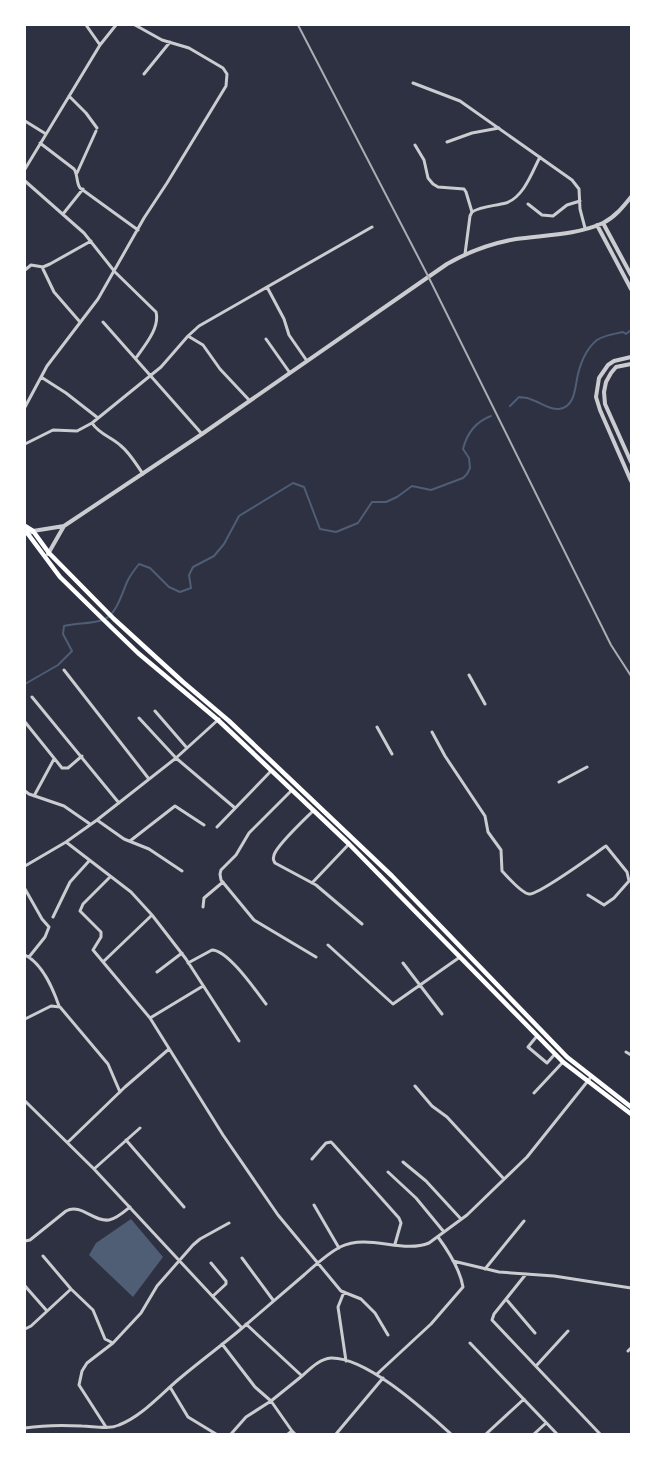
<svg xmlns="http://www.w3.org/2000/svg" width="656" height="1459" font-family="'DejaVu Sans',sans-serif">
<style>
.water{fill:#4f5d75}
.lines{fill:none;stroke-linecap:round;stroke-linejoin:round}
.stream{stroke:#4f5d75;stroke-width:2}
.minor{stroke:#caccd0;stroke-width:3}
.tertiary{stroke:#caccd0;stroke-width:4}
.secondary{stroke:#fff;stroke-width:4.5}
.rail{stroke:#abadb3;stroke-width:2}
</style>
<rect width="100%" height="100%" fill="#2d3142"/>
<path class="water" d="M131 1219 163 1257 133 1297 89 1255 96 1243Z"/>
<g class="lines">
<path class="stream" d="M510 406 519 397C522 398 527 397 530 399 540 402 549 410 559 409 576 407 575 385 578 374 581 362 587 348 597 340 604 335 615 334 623 332L626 334 631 330
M25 684 58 665 72 651 63 634 64 626C77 623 90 624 103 620 117 615 122 592 128 580 131 574 135 569 139 564L150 568 169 587 180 592 191 588 189 575 193 567 214 556 224 544 239 516 293 483 304 487 320 529 336 532 358 523 372 502H386L397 497 412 486 431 490 463 478 467 474 470 468 469 458 463 449C467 433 475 422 491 416"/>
<path class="minor" d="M86 25 100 45
M144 74 170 42
M413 83 460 101 572 180 579 189 580 209 585 228
M69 96 86 113 97 128
M25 121 46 134
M447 142 472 133 499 128
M40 143 74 169C78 175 76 182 80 188L138 230
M415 145 424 160 428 178 433 184 438 187 464 189 466 192 472 212
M25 169 100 45 116 25
M77 173 96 131
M25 181 84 233 115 272 156 312C160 328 145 345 136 358
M528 204 542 215 553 216 567 205 580 201
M63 214 83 189
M465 254 470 216 472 212C481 206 495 206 506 203 524 197 532 172 540 157
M42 267 54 292 80 322
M25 270 31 265 43 267 50 264 91 241
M267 287 284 319 289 335 307 361
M103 322 202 434
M188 336 203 345 220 369 250 401
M266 339 290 373
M41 377 66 393 98 418
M25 407 47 366 98 299 144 218 167 183 226 86 227 74 223 68 189 48 162 40 135 25
M92 423C99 434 111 437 120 445 130 453 136 464 143 474
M25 444 53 430 77 431 92 423 161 367 188 336 199 326 372 227
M64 670 149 779
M469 675 485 704
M32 697 119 803
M155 711 187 748
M139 718 176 758 235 808
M25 722 62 768H68L82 756
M377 727 392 754
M432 732 445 756 485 816 488 832 501 850 502 871C508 877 521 893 529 894 539 895 594 854 606 846L627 872 629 881 614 898 604 905 588 895
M559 782 587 767
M292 790 249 833 236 855 221 870 220 874 221 880 254 920 316 957
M25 791 29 794 64 806 90 824
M34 796 54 759
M313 811C304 820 277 845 274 855 273 860 273 859 275 863L316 885 362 924
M97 820 124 839 149 849 182 871
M217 827 271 771
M130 841 175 806 204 825
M66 842 131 892 152 915 186 959 239 1041
M25 866 66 842 97 820 176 758 219 719
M110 877 83 904 80 911 101 932V937L93 950 150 1018 223 1135 278 1215 341 1291 361 1299 375 1313 388 1335
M312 883 349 844
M25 889 42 919 49 927 45 937 29 957
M203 907 204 898 223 882
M53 917 70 882 89 861
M328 945 393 1004 460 957
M25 955C43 964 53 989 59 1006
M104 961 152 915
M188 963 212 950C228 950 256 991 266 1004
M403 963 442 1014
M157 972 182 953
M150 1018 203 986
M25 1019 51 1006 60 1007 108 1064 120 1092
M537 1036 528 1047 547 1063 555 1054
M626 1052 631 1055
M415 1086 432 1106 447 1117 504 1179
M534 1093 563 1062
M25 1101 94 1169 242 1328
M126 1140 184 1207
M68 1142 125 1087 169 1049
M312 1159 326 1143 331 1142 333 1144 399 1218 401 1223 395 1244
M403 1162 426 1181 461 1219
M94 1169 140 1128
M388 1172 416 1198 444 1232
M314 1205 339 1248
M25 1241 30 1240 66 1211C81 1203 93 1222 109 1220 116 1219 124 1212 130 1207
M43 1256 71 1289 93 1310 105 1339 113 1343
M242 1258 273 1300
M453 1261 499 1272 554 1276 631 1288
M211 1263 226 1281V1284L213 1296
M485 1269 524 1221
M526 1274 494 1314 492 1320 600 1434
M25 1286 47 1311
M344 1292 338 1307 346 1361
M506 1299 535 1333
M246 1324 302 1376C310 1369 319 1359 331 1358 367 1357 425 1411 451 1434
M25 1329 31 1326 71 1289
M470 1343 557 1434
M222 1344 255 1387 271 1401 246 1417 231 1434
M628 1351 631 1348
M536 1366 568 1331
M377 1374 431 1324 463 1287C460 1269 449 1252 438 1237
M170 1387 188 1417 216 1434
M106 1427 79 1385 82 1371 87 1363 113 1343 141 1313 157 1286 193 1245 200 1239 229 1223
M25 1428C44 1425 63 1425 82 1426 93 1426 108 1430 119 1425 142 1416 160 1395 179 1379 199 1362 221 1346 241 1329 262 1311 283 1293 304 1275 315 1265 327 1254 340 1247 369 1233 402 1254 429 1243L467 1215 527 1157 591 1077
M292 1431 271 1401 302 1376
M288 1434 292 1431 295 1434
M336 1434 383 1378
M486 1434 524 1399
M534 1434 546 1423"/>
<path class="tertiary" d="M603 223 631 275
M597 225 631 289
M631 357 614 361 608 365 599 378 596 397 600 410 631 481
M631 364 616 367 611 373 606 382 604 392 605 404 631 462
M28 534 33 531 64 526 202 434 447 264C468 252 492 243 516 239 544 235 577 235 603 223 615 217 623 207 631 197
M48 554 64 526"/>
<path class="secondary" d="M25 526 33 531 49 553 114 619 183 682 229 721 392 876 567 1057 631 1107
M25 527 28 534 60 577 110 626 138 653 218 720 349 844 563 1062 631 1114"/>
<path class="rail" d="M298 25 428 276 611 645 631 676"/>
</g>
<rect width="656" height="1459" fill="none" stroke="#ffffff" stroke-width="52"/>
</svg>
